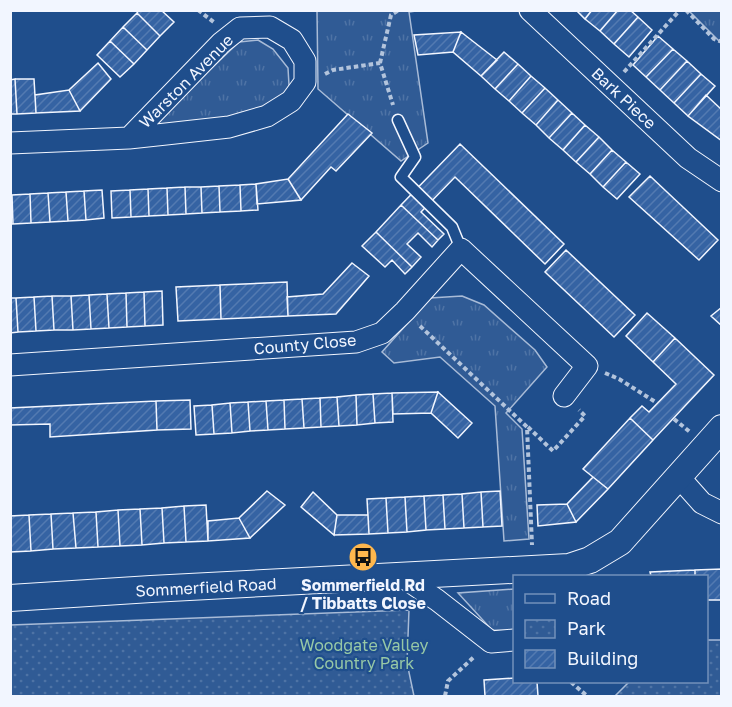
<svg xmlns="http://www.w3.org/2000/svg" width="732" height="707" font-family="'Golos Text',sans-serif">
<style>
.grass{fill:url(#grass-tufts);stroke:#a8bbd7;stroke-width:1.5}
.park{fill:url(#park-dots);stroke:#a8bbd7;stroke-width:1.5}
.building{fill:url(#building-hatch);stroke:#f2f6ff;stroke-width:1.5}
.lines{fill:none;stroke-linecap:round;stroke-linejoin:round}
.service-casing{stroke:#f2f6ff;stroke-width:13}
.minor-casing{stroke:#f2f6ff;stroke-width:23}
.tertiary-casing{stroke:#f2f6ff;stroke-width:28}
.path{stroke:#b3c4dc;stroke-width:4;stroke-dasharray:4.5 3;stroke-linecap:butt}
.service{stroke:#1f4e8c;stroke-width:10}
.minor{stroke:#1f4e8c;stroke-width:21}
.tertiary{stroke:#1f4e8c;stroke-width:26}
.labels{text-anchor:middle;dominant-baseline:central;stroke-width:4.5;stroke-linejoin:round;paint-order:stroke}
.street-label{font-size:16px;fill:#f2f6ff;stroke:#1f4e8c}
.poi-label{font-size:16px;font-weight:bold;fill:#f2f6ff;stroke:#1f4e8c}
.park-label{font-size:16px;fill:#97c8a6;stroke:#1f4e8c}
</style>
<defs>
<pattern id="grass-tufts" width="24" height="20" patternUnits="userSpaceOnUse" patternTransform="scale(1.5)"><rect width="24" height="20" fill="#305b95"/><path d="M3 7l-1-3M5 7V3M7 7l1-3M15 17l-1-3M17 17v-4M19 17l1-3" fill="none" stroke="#4e73a5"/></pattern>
<pattern id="park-dots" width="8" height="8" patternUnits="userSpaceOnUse" patternTransform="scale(1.5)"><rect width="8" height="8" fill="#305b95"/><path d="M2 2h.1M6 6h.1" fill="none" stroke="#4e73a5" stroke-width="1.8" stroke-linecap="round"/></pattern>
<pattern id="building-hatch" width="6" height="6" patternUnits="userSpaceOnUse" patternTransform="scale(1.5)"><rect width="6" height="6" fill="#3563a3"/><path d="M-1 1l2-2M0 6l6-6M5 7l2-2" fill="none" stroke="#537ab1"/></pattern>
</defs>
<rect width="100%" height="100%" fill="#1f4e8c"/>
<path class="grass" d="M317 11H416L409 12 428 143 401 161 318 89Z
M689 11H721V43Z
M258 40 273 49 288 68 289 85 285 98 266 113 166 131 155 122 239 42Z
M462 296 484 305 535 350 547 367 506 413 522 429 529 539 504 541 495 406 440 357 394 363 382 352 430 298Z
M514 589V631L492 630 458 593Z"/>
<path class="park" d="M409 610 407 663 414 696H11V625Z
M707 640H721V696H615L629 682H706Z"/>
<path class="building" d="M139 10H161L174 22 160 36 137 13Z
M576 10H592L585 19Z
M592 10H618L600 31 585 19Z
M618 10H630L638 17 614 44 600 31Z
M137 13 160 36 147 50 123 27Z
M638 17 652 30 629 57 614 44Z
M123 27 147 50 134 64 110 41Z
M461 32 497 60 481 76 453 52Z
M461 32 453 52 418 55 414 35Z
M658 36 673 49 646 77 633 65Z
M110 41 134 64 120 77 97 55Z
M673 49 687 61 660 90 646 77Z
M504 52 518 64 495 89 481 76Z
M687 61 701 74 674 103 660 90Z
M98 63 111 79 80 111 69 90Z
M518 64 531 76 509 101 495 89Z
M701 74 715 86 688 116 674 103Z
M531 76 545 88 522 113 509 101Z
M15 79 17 114H10V80Z
M15 79H34L36 113 17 114Z
M545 88 558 100 536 125 522 113Z
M69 90 80 111 36 113 35 95Z
M706 95 722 110V141L688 116Z
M558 100 572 113 549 138 536 125Z
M572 113 585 125 563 150 549 138Z
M348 114 372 133 336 171 331 167 301 200 288 179Z
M585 125 599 137 576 162 563 150Z
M599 137 612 150 590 174 576 162Z
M460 144 564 244 545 264 455 177 421 212 444 234 438 240 401 205Z
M612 150 626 162 603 187 590 174Z
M626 162 640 174 617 199 603 187Z
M650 176 718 240 699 260 629 197Z
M288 179 301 200 257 204 256 184Z
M256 184 258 210 241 211 240 185Z
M240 185 241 211 220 212 219 186Z
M219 186 220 212 202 213 201 187Z
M185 187H201L202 213 186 214Z
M185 187 186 214 168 215 167 188Z
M167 188 168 215 149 216 148 189Z
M148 189 149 216 131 217 130 190Z
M102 190 104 218 86 220 84 191Z
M130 190 131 217 112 218 111 191Z
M84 191 86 220 68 221 66 192Z
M66 192 68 221 50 222 48 193Z
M48 193 50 222 31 223 30 194Z
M30 194 31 223 13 224 12 195Z
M10 195H12L13 224H10Z
M401 205 438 240 432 247 418 233 407 244 421 257 412 267 376 232Z
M376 232 412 267 405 274 392 260 385 267 362 246Z
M566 250 635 315 614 337 545 272Z
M352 263 369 276 336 314 288 316 287 297 323 294Z
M287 282 288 316 221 319 220 285Z
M220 285 221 319 178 321 176 287Z
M162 291 163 325 145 326 144 292Z
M144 292 145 326 127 327 126 293Z
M126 293 127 327 109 328 107 294Z
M107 294 109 328 91 329 89 295Z
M89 295 91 329 73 330 71 296Z
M52 296H71L73 330H54Z
M52 296 54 330 36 331 34 297Z
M34 297 36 331 18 332 16 298Z
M10 298H16L18 332 10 333Z
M722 307V326L711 316Z
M647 313 675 338 653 362 626 336Z
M675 338 714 375 653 440 630 418 642 406 649 412 676 384 653 362Z
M438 392 431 413 393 414 392 393Z
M438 392 472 423 458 438 431 413Z
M392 393 393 422 375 423 373 394Z
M373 394 375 423 357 425 356 395Z
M356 395 357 425 339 426 337 397Z
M337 397 339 426 321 427 320 398Z
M320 398 321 427 304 428 302 399Z
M302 399 304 428 285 429 284 400Z
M190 400 191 429 157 430 156 401Z
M284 400 285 429 268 430 266 401Z
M156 401 157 430 50 437V424L10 425V408Z
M266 401 268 430 250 431 248 402Z
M248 402 250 431 232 433 230 403Z
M230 403 232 433 214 434 212 405Z
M212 405 214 434 196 435 194 406Z
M630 418 653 440 608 489 583 469Z
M593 477 608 489 576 522 567 504Z
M267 491 285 505 250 538 239 518Z
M500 491 502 526 483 527 481 492Z
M313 492 337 515 334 535 301 507Z
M481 492 483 527 464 528 462 494Z
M462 494 464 528 445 529 443 495Z
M443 495 445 529 426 530 424 496Z
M424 496 426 530 407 532 405 497Z
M405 497 407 532 388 533 386 498Z
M386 498 388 533 369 534 367 499Z
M567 504 576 522 538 526 537 505Z
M206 505 208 541 186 542 184 506Z
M184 506 186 542 164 543 162 508Z
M162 508 164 543 142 545 140 509Z
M140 509 142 545 120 546 118 510Z
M118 510 120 546 98 547 96 512Z
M96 512 98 547 76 548 73 513Z
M73 513 76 548 53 549 51 514Z
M51 514 53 549 31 551 29 515Z
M29 515 31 551 10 552V516Z
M337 515H368L369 534 334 535Z
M239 518 250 538 208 541V521Z
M722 569V600H706V576H695V570Z
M695 570V576H651L650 572Z
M514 678V682H537L538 696H485L484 680Z"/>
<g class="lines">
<g class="service-casing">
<path id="service" d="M398 120 415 157 401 177 452 227 461 249"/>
</g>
<g class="minor-casing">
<path id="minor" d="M530 10 688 158 722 181
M10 143 129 138 166 134 229 127 267 116 291 101 305 82V61L292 40 270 27 240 28 221 43 129 138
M10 365 356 342 382 333 405 311 461 249 587 366 564 396
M678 476 702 503 722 513
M403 577 437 600 491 642 514 640"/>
</g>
<g class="tertiary-casing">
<path id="tertiary" d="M10 598 151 589 569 567 590 560 620 542 722 428"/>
</g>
<path class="path" d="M198 10 215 23
M686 10 714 39 722 42
M380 63 391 15 399 10
M624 72 680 10
M325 74 333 70 380 63 393 105
M420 326 527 427 532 545
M605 373 619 379 657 403
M674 419 690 432
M528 427 553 451 585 416 579 410
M571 682 587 696
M445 696 448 681 475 656"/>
<use href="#service" class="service"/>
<use href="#minor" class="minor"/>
<use href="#tertiary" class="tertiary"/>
</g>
<defs>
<g id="bus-disc" transform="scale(1.5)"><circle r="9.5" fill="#ffb74d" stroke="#1f4e8c"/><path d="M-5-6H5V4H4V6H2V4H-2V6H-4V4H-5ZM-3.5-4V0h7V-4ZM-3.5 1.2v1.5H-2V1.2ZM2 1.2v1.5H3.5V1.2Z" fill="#111"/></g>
</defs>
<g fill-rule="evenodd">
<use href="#bus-disc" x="363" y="557"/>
</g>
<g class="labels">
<g class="street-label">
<text transform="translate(186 81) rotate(-45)">Warston Avenue</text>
<text transform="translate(624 98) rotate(43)">Bark Piece</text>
<text transform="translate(305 344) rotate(-5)">County Close</text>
<text transform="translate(206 587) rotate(-3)">Sommerfield Road</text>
</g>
<g class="poi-label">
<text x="363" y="585">Sommerfield Rd<tspan x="363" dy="18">/ Tibbatts Close</tspan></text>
</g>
<g class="park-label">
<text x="364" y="645">Woodgate Valley<tspan x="364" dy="18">Country Park</tspan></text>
</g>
</g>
<rect width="732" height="707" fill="none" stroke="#f2f6ff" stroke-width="24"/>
<rect x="513" y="575" width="195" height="108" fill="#1f4e8c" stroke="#7391ba" stroke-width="1.5"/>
<rect x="525" y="594" width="30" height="9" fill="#1f4e8c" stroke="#7391ba" stroke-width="1.5"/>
<text x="567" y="605" font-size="18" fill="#f2f6ff">Road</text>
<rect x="525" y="620" width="30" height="18" fill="url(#park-dots)" stroke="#7391ba" stroke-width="1.5"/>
<text x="567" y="635" font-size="18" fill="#f2f6ff">Park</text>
<rect x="525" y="650" width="30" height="18" fill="url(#building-hatch)" stroke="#7391ba" stroke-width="1.5"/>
<text x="567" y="665" font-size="18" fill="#f2f6ff">Building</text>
</svg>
